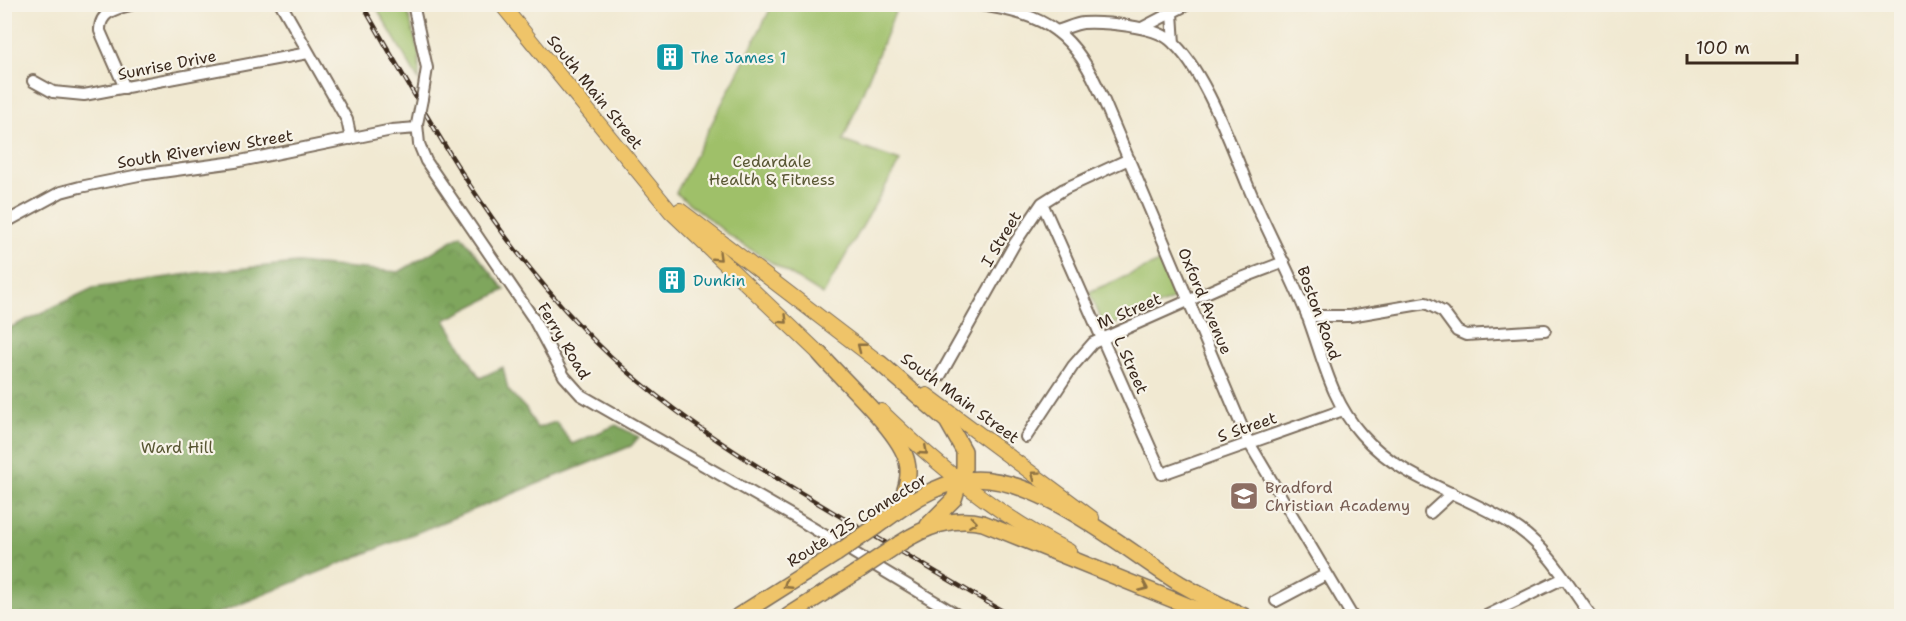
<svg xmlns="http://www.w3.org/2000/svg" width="1906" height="621" font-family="'Shantell Sans',sans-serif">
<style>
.forest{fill:url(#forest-crowns);stroke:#5d683e;stroke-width:1.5}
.park{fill:#9fc069;stroke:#6d7544;stroke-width:1.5}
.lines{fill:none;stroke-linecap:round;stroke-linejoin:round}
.minor-casing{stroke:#7b6d5d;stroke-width:14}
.major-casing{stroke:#7b6d5d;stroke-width:16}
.highway-casing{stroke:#7b6d5d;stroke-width:18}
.minor{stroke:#fff;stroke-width:10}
.major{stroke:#efc469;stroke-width:14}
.highway{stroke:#efc469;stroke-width:15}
.rail-casing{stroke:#3b2a1e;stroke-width:4.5}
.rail{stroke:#f7f3e8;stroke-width:2;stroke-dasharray:7;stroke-linecap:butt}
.minor-bridge-casing{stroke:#7b6d5d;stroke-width:14;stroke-linecap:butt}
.highway-bridge-casing{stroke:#7b6d5d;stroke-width:18;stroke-linecap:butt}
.minor-bridge{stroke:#fff;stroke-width:10}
.highway-bridge{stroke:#efc469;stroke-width:15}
.oneway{stroke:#8c6f40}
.labels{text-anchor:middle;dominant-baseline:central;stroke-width:4.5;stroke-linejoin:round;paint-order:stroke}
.culture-label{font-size:16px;fill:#0d838f;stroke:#f7f3e8;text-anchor:start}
.street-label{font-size:16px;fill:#3b2a1e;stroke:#f7f3e8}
.park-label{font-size:16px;fill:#595734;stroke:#f7f3e8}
.education-label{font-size:16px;fill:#785e54;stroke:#f7f3e8;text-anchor:start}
</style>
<defs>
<pattern id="forest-crowns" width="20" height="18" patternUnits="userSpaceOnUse" patternTransform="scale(1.5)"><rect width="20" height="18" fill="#7fa65d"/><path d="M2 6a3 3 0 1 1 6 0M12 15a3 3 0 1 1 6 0" fill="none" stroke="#69874c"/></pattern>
</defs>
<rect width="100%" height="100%" fill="#f7f3e8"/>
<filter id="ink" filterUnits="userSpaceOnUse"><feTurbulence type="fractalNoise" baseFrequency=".0167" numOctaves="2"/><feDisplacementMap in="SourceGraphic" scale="12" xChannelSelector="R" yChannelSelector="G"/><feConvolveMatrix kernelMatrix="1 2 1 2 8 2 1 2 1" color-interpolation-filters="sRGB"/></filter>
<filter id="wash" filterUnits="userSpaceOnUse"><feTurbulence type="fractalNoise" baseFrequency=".008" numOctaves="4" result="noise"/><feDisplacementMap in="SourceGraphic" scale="24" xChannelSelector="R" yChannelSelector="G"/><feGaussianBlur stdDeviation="1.35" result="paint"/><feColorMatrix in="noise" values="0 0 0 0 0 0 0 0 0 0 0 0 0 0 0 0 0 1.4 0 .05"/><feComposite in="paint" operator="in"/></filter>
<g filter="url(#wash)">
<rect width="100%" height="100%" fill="#f1e9d2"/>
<path class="forest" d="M461 235 505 290 445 320 480 378 503 367 508 390 526 409 537 428 556 422 572 444 616 425 639 437 631 446 211 616H5V330L93 288 195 273 297 263 399 272Z"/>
<path class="park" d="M773 4 898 5 843 141 900 161 823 295 734 239 676 193Z
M375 5H406L419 54V81Z
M1162 261 1177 298 1105 328 1089 292Z"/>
</g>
<g filter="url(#ink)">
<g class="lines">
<g class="minor-casing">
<path id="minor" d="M281 4 347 120 351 139
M413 4 427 68 422 99
M975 4C1049 15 1074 32 1104 101L1248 441 1352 616
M1172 13 1174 44
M1142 28 1188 4
M1056 31C1065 29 1074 24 1083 23 1104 22 1154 26 1170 40 1207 71 1234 155 1254 200 1271 238 1291 276 1307 315 1323 357 1330 399 1361 434 1403 482 1468 494 1519 529 1549 550 1570 587 1591 616
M33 81 53 92 84 95 308 53
M125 88 100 31C99 11 118 8 134 4
M417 124 419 144 426 161 533 318 564 376 581 395 796 518 959 616
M1042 203 1162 474 1343 410
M4 223 61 192 80 187 139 175 235 162 392 130 417 128
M1307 316H1350L1426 303 1443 312 1457 331 1466 335 1545 330
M940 376 1015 243 1042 203 1064 189 1129 159
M1026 437 1073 366 1093 343 1226 284 1284 262
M1430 513 1452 493
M1276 601 1327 574
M1486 616 1564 578"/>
</g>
<g class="major-casing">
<path id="major" d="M501 4 671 212 827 361
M680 210 888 369
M927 395 1092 518
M881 411C937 465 998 516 1069 551"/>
</g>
<g class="highway-casing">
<path id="highway" d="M820 354C842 380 901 432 907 462 911 479 903 495 898 511
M880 363 947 421 964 451V468L954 499 928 525
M877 526C903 507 934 484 966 480 1032 470 1124 549 1179 583 1200 595 1222 606 1244 616
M899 544C925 527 952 516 983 523L1213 616
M738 616 836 554
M788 616 854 574"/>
</g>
<use href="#minor" class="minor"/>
<use href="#major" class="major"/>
<use href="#highway" class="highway"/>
<g class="rail-casing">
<path id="rail" d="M362 4C428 119 490 233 583 329 660 410 758 468 853 524 906 554 959 586 1011 616"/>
</g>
<use href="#rail" class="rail"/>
<g class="minor-bridge-casing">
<path id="minor-bridge" d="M417 124 422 99"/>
</g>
<g class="highway-bridge-casing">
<path id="highway-bridge" d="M836 554 877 526
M854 574 899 544"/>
</g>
<use href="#minor-bridge" class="minor-bridge"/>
<use href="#highway-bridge" class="highway-bridge"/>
</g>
<defs><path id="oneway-chevron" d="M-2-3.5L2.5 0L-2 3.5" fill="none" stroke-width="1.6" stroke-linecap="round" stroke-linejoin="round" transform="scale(1.5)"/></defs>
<g class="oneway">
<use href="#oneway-chevron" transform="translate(718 257) rotate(44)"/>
<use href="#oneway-chevron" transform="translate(784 320) rotate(44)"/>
<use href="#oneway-chevron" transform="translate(861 347) rotate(-142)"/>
<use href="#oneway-chevron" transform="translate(924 451) rotate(41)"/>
<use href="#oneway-chevron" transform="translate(1035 475) rotate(-143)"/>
<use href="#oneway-chevron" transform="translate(973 522) rotate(8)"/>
<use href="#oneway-chevron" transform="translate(787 585) rotate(147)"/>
<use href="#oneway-chevron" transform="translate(1144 587) rotate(23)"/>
</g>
</g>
<defs>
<g id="building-square" transform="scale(1.5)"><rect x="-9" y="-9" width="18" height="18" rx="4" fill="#0f9aa8" stroke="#f7f3e8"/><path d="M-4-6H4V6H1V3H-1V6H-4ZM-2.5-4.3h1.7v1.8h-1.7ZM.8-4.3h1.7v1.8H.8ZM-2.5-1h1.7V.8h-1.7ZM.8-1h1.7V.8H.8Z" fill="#fff"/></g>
<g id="school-square" transform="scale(1.5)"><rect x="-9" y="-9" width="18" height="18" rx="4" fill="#8d6e63" stroke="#f7f3e8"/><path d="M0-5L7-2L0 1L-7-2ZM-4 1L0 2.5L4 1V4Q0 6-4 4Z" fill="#fff"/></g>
</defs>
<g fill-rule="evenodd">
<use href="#building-square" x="670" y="57"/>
<use href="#building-square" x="672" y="280"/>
<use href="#school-square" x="1244" y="496"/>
</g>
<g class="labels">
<g class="culture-label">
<text x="691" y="57">The James 1</text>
<text x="693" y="280">Dunkin</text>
</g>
<g class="street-label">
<text transform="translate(167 65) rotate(-11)">Sunrise Drive</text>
<text transform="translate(595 92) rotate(51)">South Main Street</text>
<text transform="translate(205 149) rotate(-9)">South Riverview Street</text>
<text transform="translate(1001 239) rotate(-59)">I Street</text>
<text transform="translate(1205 301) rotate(67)">Oxford Avenue</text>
<text transform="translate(1129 311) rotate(-23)">M Street</text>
<text transform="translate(1319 313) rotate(70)">Boston Road</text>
<text transform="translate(564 341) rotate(59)">Ferry Road</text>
<text transform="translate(1131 365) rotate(66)">L Street</text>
<text transform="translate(960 398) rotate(36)">South Main Street</text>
<text transform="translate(1247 427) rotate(-19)">S Street</text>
<text transform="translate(857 520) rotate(-32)">Route 125 Connector</text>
</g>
<g class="park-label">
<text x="772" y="161">Cedardale<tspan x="772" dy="18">Health &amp; Fitness</tspan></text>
<text x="177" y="447">Ward Hill</text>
</g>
<g class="education-label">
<text x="1265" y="487">Bradford<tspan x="1265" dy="18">Christian Academy</tspan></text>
</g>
</g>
<rect width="1906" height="621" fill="none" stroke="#f7f3e8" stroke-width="24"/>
<path d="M1687 54v9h110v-9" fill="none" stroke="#3b2a1e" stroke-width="3"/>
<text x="1696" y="54" font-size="18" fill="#3b2a1e" stroke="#f7f3e8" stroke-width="4.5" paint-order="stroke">100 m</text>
</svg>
